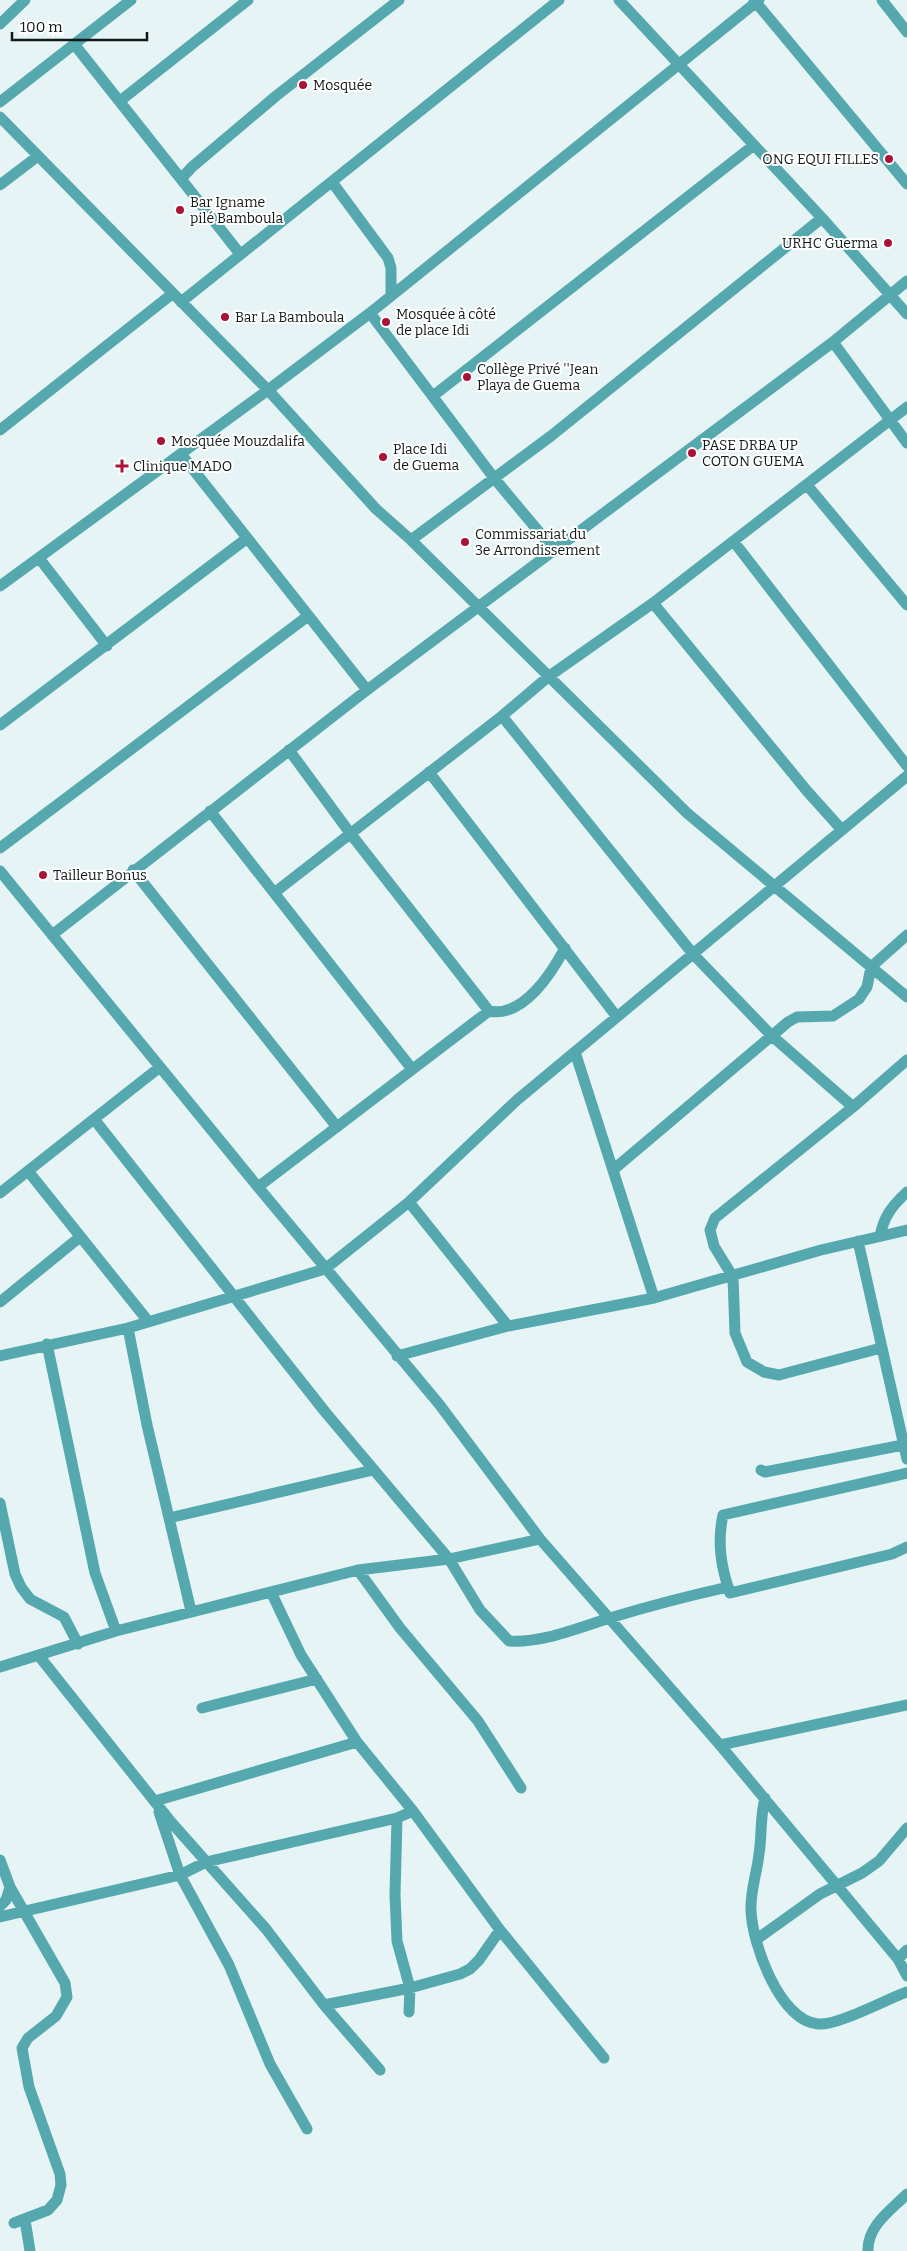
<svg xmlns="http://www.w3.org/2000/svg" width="907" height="2251" font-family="Bitter,serif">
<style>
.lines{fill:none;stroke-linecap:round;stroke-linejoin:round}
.minor{stroke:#55a9ae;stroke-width:11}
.poi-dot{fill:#aa1336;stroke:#fff;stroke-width:2}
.labels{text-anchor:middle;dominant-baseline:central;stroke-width:4;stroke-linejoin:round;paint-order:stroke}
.poi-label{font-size:14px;fill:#121718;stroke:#fff;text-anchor:start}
</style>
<rect width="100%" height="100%" fill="#e6f4f5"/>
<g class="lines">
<path class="minor" d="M619 0 822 218 907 314
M754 0 907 184
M882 0 907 32
M0 24 25 0
M74 44 181 179
M120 101 248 0
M0 102 131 0
M0 117 268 390 376 509 411 540 687 813 907 997
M332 182 388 258 391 268V295
M0 185 38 156
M240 254 181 179 192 167 276 96 399 0
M181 302 559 0
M370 313 494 478 555 551
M833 342 907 443
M433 396 754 145
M0 430 172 294
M181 454 367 690
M807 485 907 605
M411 540 551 436 822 218
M734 542 907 766
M39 558 107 646
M0 586 268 390 370 313 759 0
M653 603 807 791 842 830
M502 716 693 954 771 1035 853 1107
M0 725 246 539
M289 750 350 833 489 1011C523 1018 551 974 565 948
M429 772 617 1017
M210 811 412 1069
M0 848 308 616
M133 870 337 1127
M0 871 258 1187 439 1404 540 1539 449 1559 358 1570 116 1631 0 1667
M274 893 502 716 548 677 653 603 907 407
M52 935 367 690 833 342 907 281
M575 1052 654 1298
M94 1119 326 1413 449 1559 480 1610 509 1641C543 1643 577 1628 610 1618 649 1606 688 1596 728 1587
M613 1170 788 1022 797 1017 833 1016 859 999 867 987 871 967 907 935
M28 1171 148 1321
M258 1187 489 1011
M0 1193 160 1067
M409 1202 508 1326
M880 1236C884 1216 892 1206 907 1192
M858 1241 907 1459
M0 1302 80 1237
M128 1328 147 1425 191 1611
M47 1344 95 1573 116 1631
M881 1348 779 1375 764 1372 747 1362 735 1333 733 1277 714 1246 710 1230 715 1218 853 1107 907 1060
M0 1356 128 1328 325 1269 409 1202 517 1100 907 776
M397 1356 508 1326 654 1298 821 1250 907 1230
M761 1470 765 1472 903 1445
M907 1473 723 1515C717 1543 721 1567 730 1593L892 1554 907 1547
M0 1503 15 1574 21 1587 30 1599 64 1617 78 1644
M169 1518 373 1470
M540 1539 720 1745 898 1959 907 1976
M358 1570 400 1628 478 1721 521 1788
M271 1592 301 1655 357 1742 413 1811 500 1930 604 2058
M39 1656 171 1822 266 1929 324 2005 380 2070
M202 1708 317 1679
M720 1745 907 1705
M765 1798C760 1817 762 1835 759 1854 757 1873 750 1892 751 1910 752 1944 780 2021 818 2024 837 2026 887 1999 907 1992
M155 1801 357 1742
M159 1812 180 1875 229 1965 270 2064 307 2129
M397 1818 395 1895 397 1941 410 1988 409 2012
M0 1860 10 1887 65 1983 67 1997 56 2016 28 2038 22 2048 29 2087 60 2174 61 2185 57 2200 48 2210 14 2223
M0 1906 6 1900 10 1887
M0 1917 180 1875 206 1862 397 1818 413 1811
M757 1939 820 1894 862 1873 879 1861 907 1828
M898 1959 907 1950
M324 2005 410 1988 460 1974 470 1969 479 1960 500 1930
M25 2220 30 2251
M868 2251C867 2226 891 2210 907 2194"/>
</g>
<g class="poi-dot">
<circle cx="303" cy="85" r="5"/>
<circle cx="889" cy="159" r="5"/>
<circle cx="180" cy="210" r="5"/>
<circle cx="888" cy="243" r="5"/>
<circle cx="225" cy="317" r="5"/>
<circle cx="386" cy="322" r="5"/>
<circle cx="467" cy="377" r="5"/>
<circle cx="161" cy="441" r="5"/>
<circle cx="692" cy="453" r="5"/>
<circle cx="383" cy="457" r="5"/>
<path d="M119.5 458.5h5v5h5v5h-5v5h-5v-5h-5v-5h5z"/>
<circle cx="465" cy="542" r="5"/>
<circle cx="43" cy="875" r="5"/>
</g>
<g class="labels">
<g class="poi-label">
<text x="313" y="85">Mosquée</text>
<text x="879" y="159" text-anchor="end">ONG EQUI FILLES</text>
<text x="190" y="202">Bar Igname<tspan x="190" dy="16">pilé Bamboula</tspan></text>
<text x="878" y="243" text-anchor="end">URHC Guerma</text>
<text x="396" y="314">Mosquée à côté<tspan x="396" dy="16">de place Idi</tspan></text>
<text x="235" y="317">Bar La Bamboula</text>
<text x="477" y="369">Collège Privé ''Jean<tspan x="477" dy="16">Playa de Guema</tspan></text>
<text x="171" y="441">Mosquée Mouzdalifa</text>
<text x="702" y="445">PASE DRBA UP<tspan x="702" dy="16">COTON GUEMA</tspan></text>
<text x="393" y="449">Place Idi<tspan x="393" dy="16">de Guema</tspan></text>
<text x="133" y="466">Clinique MADO</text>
<text x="475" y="534">Commissariat du<tspan x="475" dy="16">3e Arrondissement</tspan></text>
<text x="53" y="875">Tailleur Bonus</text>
</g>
</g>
<path d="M12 32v8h135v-8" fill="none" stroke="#121718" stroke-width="2.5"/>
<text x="20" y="32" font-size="15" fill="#121718" stroke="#ffffff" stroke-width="4" paint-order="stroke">100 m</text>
</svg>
